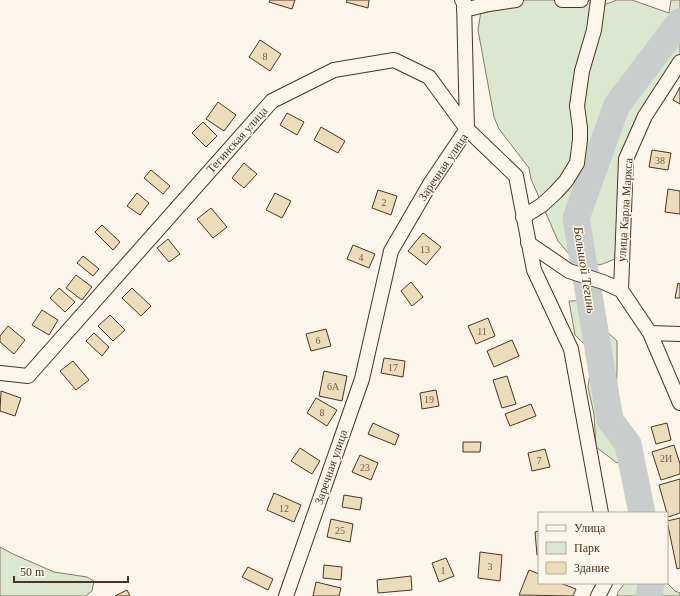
<svg xmlns="http://www.w3.org/2000/svg" width="680" height="596" font-family="Georgia,serif">
<style>
.green{fill:#dce7d0;stroke:#887966}
.lines{fill:none;stroke-linecap:round;stroke-linejoin:round}
.river{stroke:#c9cecd;stroke-width:27}
.building{fill:#ecdcbc;stroke:#4a3520}
.minor-casing{stroke:#4a3520;stroke-width:16}
.minor{stroke:#fbf6e9;stroke-width:14}
.labels{text-anchor:middle;dominant-baseline:central;stroke-width:3;stroke-linejoin:round;paint-order:stroke}
.number-label{font-size:10px;fill:#725f47}
.street-label{font-size:12px;fill:#4a3520;stroke:#fbf6e9}
.water-label{font-size:13px;font-style:italic;fill:#4a3520;stroke:#fbf6e9}
</style>
<rect width="100%" height="100%" fill="#fbf6e9"/>
<path class="green" d="M477 0H590L598 7 617 0H632L669 13 671 0H680V62L626 159 618 220 615 259 600 265 570 255 558 241 531 179 529 168 499 129 494 117 478 30 481 11Z
M598 300 601 326 617 341V369L616 406 625 431V458L617 463 596 447 594 414 588 387 593 353 575 335 569 301Z
M0 547 13 554 54 572 87 577 94 581 92 591 85 596H0Z
M625 583H667L675 591 680 593V596H617L618 592Z"/>
<g class="lines">
<path class="river" d="M642 513 628 444 610 420 576 218 617 105 680 22
M649 596 651 583"/>
</g>
<path class="building" d="M270 0H295L292 9 269 2Z
M347 0H369L368 8 346 2Z
M260 40 281 54 270 71 249 57Z
M680 87V104L673 100Z
M218 102 236 115 224 131 206 119Z
M287 113 304 122 297 135 280 125Z
M203 122 217 136 206 147 192 133Z
M321 127 345 141 338 153 314 140Z
M652 150 671 153 668 170 649 167Z
M244 163 257 174 244 188 232 178Z
M151 170 170 186 163 194 144 178Z
M668 189 680 191V214L665 212Z
M378 190 397 196 391 215 372 208Z
M137 193 149 203 140 215 127 206Z
M275 193 291 201 282 218 266 210Z
M211 208 227 227 213 238 197 219Z
M102 225 120 242 113 250 95 232Z
M423 233 441 247 426 265 408 251Z
M168 239 180 254 169 262 157 248Z
M353 245 375 254 369 268 347 259Z
M83 256 99 269 93 276 77 263Z
M76 275 92 287 82 300 66 288Z
M411 282 423 297 412 306 401 291Z
M678 283 680 284V298H675Z
M59 288 75 302 65 312 50 298Z
M132 288 151 306 141 316 122 298Z
M42 310 58 320 49 335 32 325Z
M110 315 125 330 113 341 98 326Z
M488 318 495 336 476 344 468 326Z
M8 326 25 340 14 354 0 342V336Z
M326 329 331 346 311 351 306 334Z
M94 333 109 347 102 356 86 341Z
M512 340 519 356 494 367 487 351Z
M384 358 405 361 403 377 381 373Z
M73 361 89 380 76 390 60 371Z
M324 371 347 376 342 401 319 396Z
M507 376 516 404 502 408 493 380Z
M436 390 439 406 422 409 420 393Z
M1 391 21 398 15 416 0 411Z
M316 398 337 410 327 426 307 413Z
M531 404 536 416 510 426 505 414Z
M373 423 399 435 395 445 368 434Z
M667 423 671 440 656 444 651 427Z
M463 442H481L480 452H463Z
M674 445 680 464V474L661 480 652 452Z
M300 448 320 461 312 474 291 461Z
M545 449 550 467 532 471 528 453Z
M360 455 378 463 371 480 352 472Z
M680 479V513L668 517 659 485Z
M274 493 301 505 294 522 267 510Z
M344 495 362 498 360 510 342 507Z
M680 518V568L677 569 667 521Z
M331 519 353 524 350 542 327 537Z
M539 531V555H537L535 532Z
M480 552 502 555 500 581 478 578Z
M446 558 454 576 439 582 432 563Z
M324 565 342 567 341 580 323 578Z
M248 567 273 579 268 590 242 577Z
M529 570 539 574V583H560L576 589 573 596 519 595Z
M411 576 412 590 378 593 377 580Z
M316 582 341 588 339 596H313Z
M127 590 130 596H115Z"/>
<g class="lines">
<g class="minor-casing">
<path id="minor" d="M462 0 464 2 467 129
M562 0H581
M464 10 489 4 516 0
M680 62 645 116 626 159 621 290 650 333 680 403
M523 217 542 205 556 192 566 181 577 163 580 140V128L577 106 582 71 594 30 598 0
M528 243 569 271 603 282 621 290
M650 333 680 334
M0 373 28 376 272 101 334 70 394 60 429 77 467 129 516 176 534 270 571 349 601 513
M286 596 362 379 391 251 430 184 467 129
M598 596 605 583"/>
</g>
<use href="#minor" class="minor"/>
</g>
<g class="labels">
<g class="number-label">
<text x="265" y="56">8</text>
<text x="660" y="160">38</text>
<text x="384" y="202">2</text>
<text x="425" y="249">13</text>
<text x="361" y="257">4</text>
<text x="482" y="331">11</text>
<text x="318" y="340">6</text>
<text x="393" y="367">17</text>
<text x="333" y="386">6А</text>
<text x="429" y="399">19</text>
<text x="322" y="412">8</text>
<text x="666" y="458">2И</text>
<text x="539" y="460">7</text>
<text x="365" y="467">23</text>
<text x="284" y="508">12</text>
<text x="340" y="530">25</text>
<text x="490" y="566">3</text>
<text x="443" y="570">1</text>
</g>
<g class="street-label">
<text transform="translate(237 140) rotate(-48)">Тегинская улица</text>
<text transform="translate(443 167) rotate(-56)">Заречная улица</text>
<text transform="translate(625 210) rotate(-86)">улица Карла Маркса</text>
<text transform="translate(331 467) rotate(-71)">Заречная улица</text>
</g>
<g class="water-label">
<text transform="translate(585 270) rotate(81)">Большой Тегинь</text>
</g>
</g>
<rect x="538" y="512" width="130" height="72" fill="#fbf6e9" stroke="#b4a999"/>
<rect x="546" y="525" width="20" height="6" fill="#fbf6e9" stroke="#b4a999"/>
<text x="574" y="532" font-size="12" fill="#4a3520">Улица</text>
<rect x="546" y="542" width="20" height="12" fill="#dce7d0" stroke="#b4a999"/>
<text x="574" y="552" font-size="12" fill="#4a3520">Парк</text>
<rect x="546" y="562" width="20" height="12" fill="#ecdcbc" stroke="#b4a999"/>
<text x="574" y="572" font-size="12" fill="#4a3520">Здание</text>
<path d="M14 576v6h114v-6" fill="none" stroke="#4a3520" stroke-width="2"/>
<text x="20" y="576" font-size="12" fill="#4a3520" stroke="#fbf6e9" stroke-width="3" paint-order="stroke">50 m</text>
</svg>
